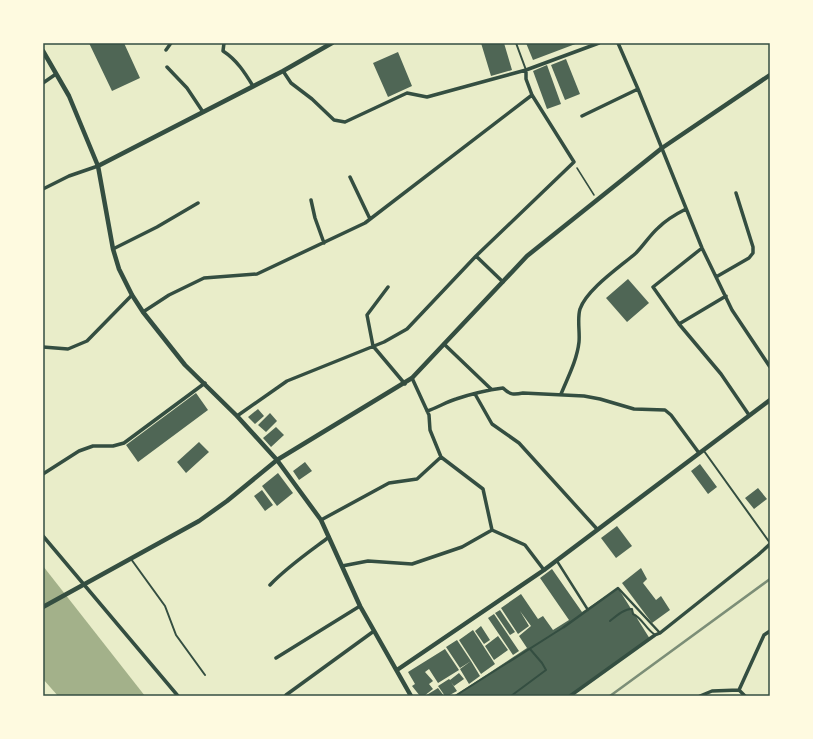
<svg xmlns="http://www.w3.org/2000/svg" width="813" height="739" font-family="'DejaVu Sans',sans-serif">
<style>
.water{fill:#a3b18a}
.building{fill:#4f6655}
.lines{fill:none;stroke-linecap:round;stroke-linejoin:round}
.path{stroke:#344e41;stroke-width:1.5}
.service{stroke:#344e41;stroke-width:2}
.pedestrian{stroke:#344e41;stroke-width:2.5}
.minor{stroke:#344e41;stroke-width:3.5}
.tertiary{stroke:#344e41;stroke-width:4.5}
.rail{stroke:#7c8e77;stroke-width:2.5}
.neatline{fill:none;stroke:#344e41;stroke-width:1.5}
</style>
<rect width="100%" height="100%" fill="#e9edc9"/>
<path class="water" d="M43 566 145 696H58L43 679Z"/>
<path class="building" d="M89 43H124L140 78 112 91Z
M481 43H504L512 70 491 76Z
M526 43H578L533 60Z
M398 52 412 86 388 97 373 63Z
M566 59 580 94 565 100 551 65Z
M547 65 561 104 547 109 533 71Z
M628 279 649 303 627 322 606 298Z
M196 393 208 410 138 462 126 445Z
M258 409 264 416 255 424 248 417Z
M270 413 277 421 266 432 258 425Z
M276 427 284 435 271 447 263 438Z
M199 442 209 452 186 473 177 462Z
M305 462 312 471 299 480 293 471Z
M700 464 717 487 708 494 691 471Z
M278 473 293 493 277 506 262 486Z
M758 488 767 499 754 509 745 498Z
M262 490 273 505 265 511 254 496Z
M617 526 632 546 616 558 601 538Z
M641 568 647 579 643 583 656 600 661 596 670 610 652 623 622 583Z
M552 569 582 612 618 588 650 639 570 696H454L527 648 519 636 531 626 520 611 529 626 518 634 501 608 521 594 538 619 543 616 553 630 569 620 540 578Z
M500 610 515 632 510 635 495 613Z
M494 614 519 651 513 655 488 618Z
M481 626 490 640 484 644 475 631Z
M473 630 495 664 481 674 459 640Z
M498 636 508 650 494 660 485 646Z
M457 640 471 661 460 668 446 647Z
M445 649 459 670 438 683 429 669 425 672 433 681 429 684 433 689 424 696H420L412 686 415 684 408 672Z
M471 661 480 676 469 684 460 669Z
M459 673 464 679 454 686 451 682 457 691 448 696H445L438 686 449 679 450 680Z
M438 688 444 696H425Z"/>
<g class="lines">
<path class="path" d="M577 168 594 195"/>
<path class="service" d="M516 43 526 70
M704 451 770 543
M131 559 165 606 176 635 205 675
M610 621C616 616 625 608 632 609L633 614C642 618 646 629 654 634
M455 696 564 627
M511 696 546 670 542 663 530 649"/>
<path class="pedestrian" d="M557 561 588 610
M564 627 618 588 660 633"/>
<path class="minor" d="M224 43 223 51C237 60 245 73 253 86
M618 43 638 89 702 248 732 310 770 367
M166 50 171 43
M167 67 187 88 203 112
M283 71 291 83 312 99 334 120 345 122 407 93 427 97 526 70 599 43
M43 83 56 74
M582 116 638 89
M350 177 370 219
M43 189 69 176 98 166
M311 200 315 218 324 243
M702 248 653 287 679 324 721 374 749 415
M113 249 157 227 198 203
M476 256 503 282
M716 277 749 258 753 253V247L736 193
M388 287 367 315 373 346 405 384
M143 312 169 295 204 278 257 274 365 223 532 95
M679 324 726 296
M444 344 491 389
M43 347 68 349 87 341 132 295
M412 378 429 415 430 430 441 457 483 489 492 530
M475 394 492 424 519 443 597 529
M561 394C568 377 577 360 579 342 580 331 577 319 580 309 587 289 620 267 636 253 644 245 650 235 658 228 666 220 676 214 686 209
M427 411C437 408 446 402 456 399 471 394 488 390 503 388 510 395 514 395 523 393L584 396 600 399 634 409 665 410 671 415 699 453
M237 416 287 381 384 342 407 329 476 256 574 162 532 95 526 79V70
M43 474 79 451 93 446H113L124 443 205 383
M321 520 389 483 417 479 441 457
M43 536 178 696
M342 566 368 561 412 564 462 547 492 530 525 545 544 570
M270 585C287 567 309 552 329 537
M276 658 360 606
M286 695 374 631
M570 696 655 635 660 633 758 555 770 544
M700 696 712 691 739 690
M745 696 739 690 764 635 770 631"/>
<path class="tertiary" d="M43 51 69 96 98 166 113 249 119 269 132 295 143 312 185 365 237 416 277 460 321 520 360 606 411 696
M98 166 283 71 332 43
M43 607 199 521 227 501 277 460 412 378 527 256 662 148 770 75
M397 670 544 570 770 400"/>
<path class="rail" d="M610 696 770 579"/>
</g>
<rect width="813" height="739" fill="none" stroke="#fefae0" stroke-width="88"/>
<rect x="44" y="44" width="725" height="651" class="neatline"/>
</svg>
